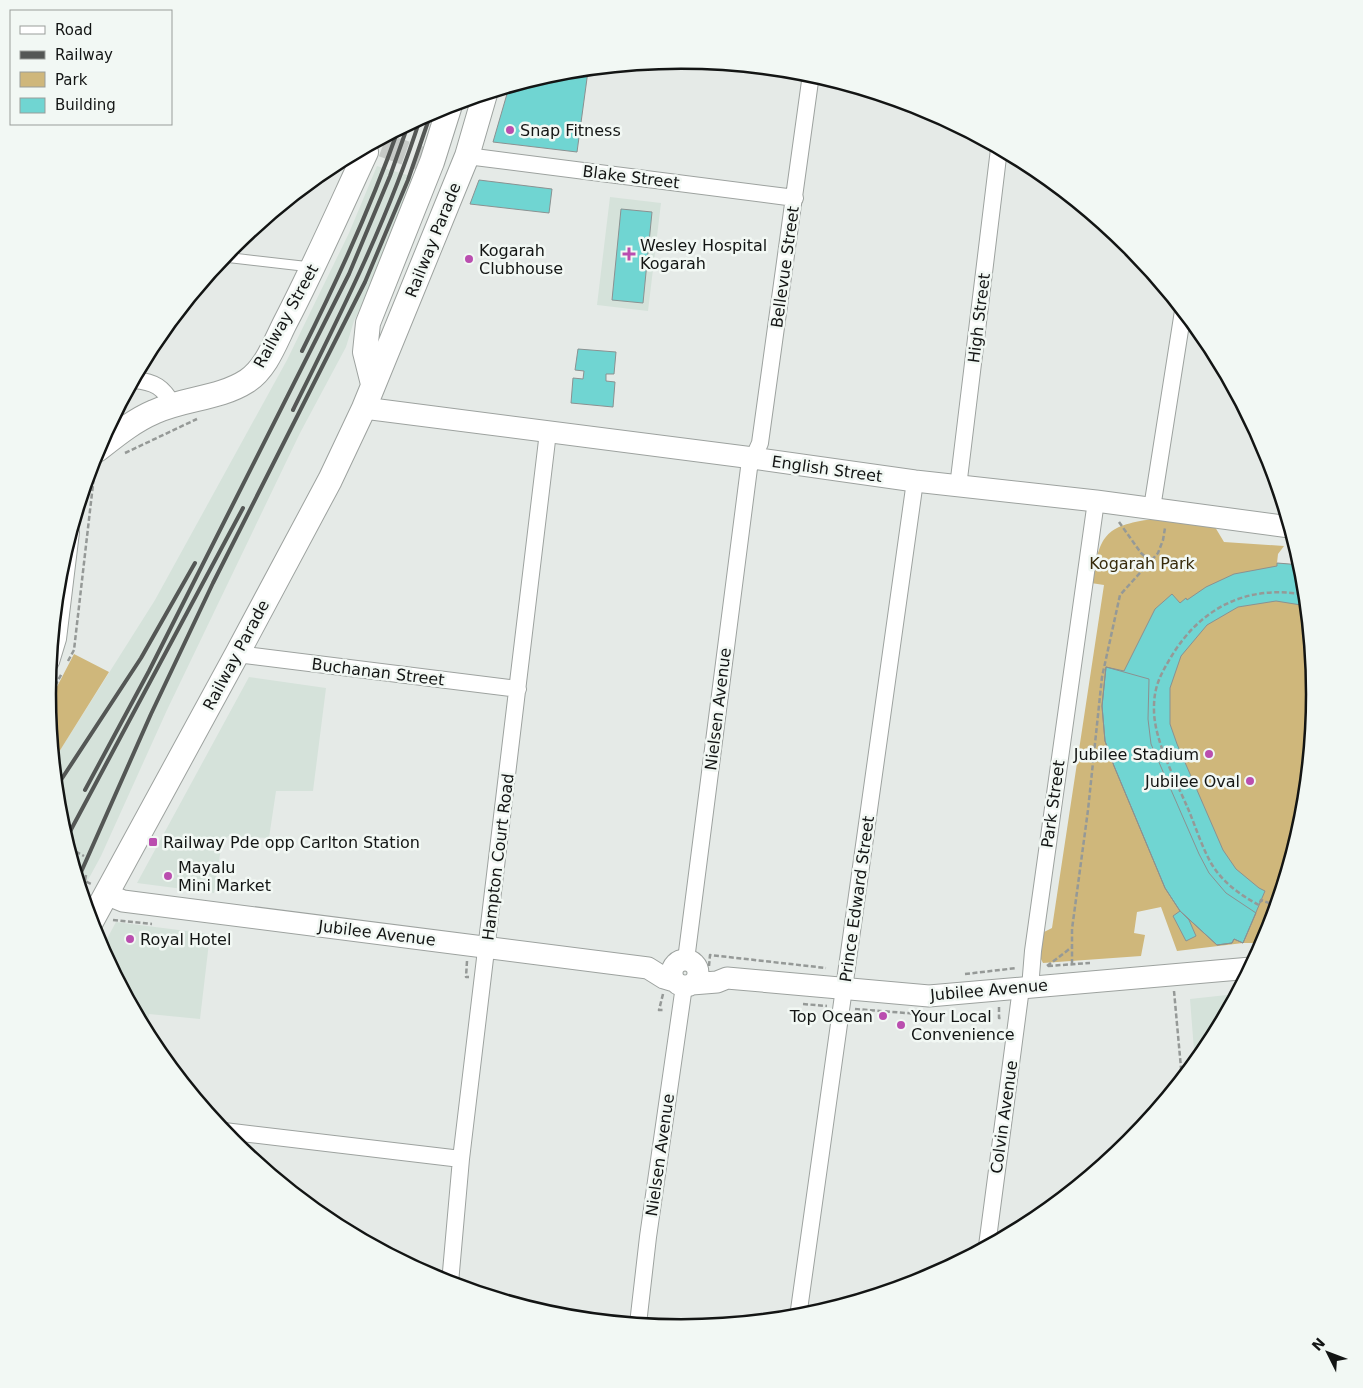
<svg xmlns="http://www.w3.org/2000/svg" width="1363" height="1388" font-family="'DejaVu Sans',sans-serif">
<style>
.built{fill:#d5e2da}
.green{fill:#cfb77b}
.building{fill:#70d5d2;stroke:#8b9191}
.lines{fill:none;stroke-linecap:round;stroke-linejoin:round}
.secondary-tunnel{stroke:#c6cac7;stroke-width:24;stroke-dasharray:24 12;stroke-linecap:butt}
.service-casing{stroke:#9da29f;stroke-width:11}
.minor-casing{stroke:#9da29f;stroke-width:18}
.tertiary-casing{stroke:#9da29f;stroke-width:23}
.secondary-casing{stroke:#9da29f;stroke-width:26}
.path{stroke:#959997;stroke-width:2.5;stroke-dasharray:5 2.5;stroke-linecap:butt}
.service{stroke:#fff;stroke-width:9}
.minor{stroke:#fff;stroke-width:16}
.tertiary{stroke:#fff;stroke-width:21}
.secondary{stroke:#fff;stroke-width:24}
.rail{stroke:#545755;stroke-width:4}
.path-bridge{stroke:#959997;stroke-width:2.5;stroke-dasharray:5 2.5;stroke-linecap:butt}
.poi-dot{fill:#ba4eaf;stroke:#f2f8f4;stroke-width:2}
.labels{text-anchor:middle;dominant-baseline:central;stroke-width:5;stroke-linejoin:round;paint-order:stroke}
.poi-label{font-size:16px;fill:#131514;stroke:#f2f8f4;text-anchor:start}
.street-label{font-size:16px;fill:#131514;stroke:#f2f8f4}
.park-label{font-size:16px;fill:#372b0b;stroke:#f2f8f4}
.rim{fill:none;stroke:#131514;stroke-width:2.5}
</style>
<rect width="100%" height="100%" fill="#e5eae7"/>
<path class="built" d="M377 166 417 178 393 242 354 321 346 347 300 433 167 710 101 856 82 891 60 817 54 760 155 600 287 360 349 233Z
M610 197 661 203 648 311 597 305Z
M249 677 326 688 313 791H276L269 838 228 836 221 848 214 893 137 883Z
M116 922 210 934 200 1019 149 1014 147 1032 102 948Z
M1236 994 1208 1046 1195 1063 1190 999Z"/>
<path class="green" d="M1153 519 1215 527 1224 542 1284 546 1278 554 1277 563 1302 565 1315 694 1303 818 1264 943H1243L1177 951 1161 907 1137 912 1134 933 1145 935 1141 956 1043 963 1040 957 1042 933 1052 928 1104 585 1091 583C1101 535 1103 526 1153 519Z
M74 654 109 672 54 760 48 704Z"/>
<path class="building" d="M578 70 588 71 577 152 493 142 509 87 558 72Z
M479 180 552 189 549 213 470 204Z
M621 209 652 212 643 303 612 300Z
M578 349 616 352 614 374H606V381L615 382 613 407 571 403 573 378 583 379 584 371 575 370Z
M1277 563 1302 565 1307 608 1301 605 1276 601 1238 607 1207 625 1181 656 1170 688V724L1177 744 1223 850 1236 869 1259 888 1265 891 1243 943 1234 939 1232 943 1217 945 1180 911 1165 888 1114 766 1105 741 1102 706 1106 667 1124 671 1155 609 1172 594 1180 603 1186 598 1187 600 1206 587 1234 574 1277 566Z
M1106 667 1149 679 1148 719 1151 744 1199 854 1209 873 1226 893 1256 913 1243 943 1234 939 1232 943 1217 945 1180 911 1165 888 1114 766 1105 741 1102 706Z
M1180 911 1189 920 1196 936 1186 941 1173 916Z"/>
<g class="lines">
<path class="secondary-tunnel" d="M383 145 422 159"/>
<g class="service-casing">
<path id="service" d="M224 257 311 267"/>
</g>
<g class="minor-casing">
<path id="minor" d="M467 156 795 198
M134 380C155 382 163 387 173 405
M958 487 999 149
M1152 508 1183 311
M237 654 518 689
M51 662 58 639 71 532
M686 960 749 468 760 443 811 74
M1030 988 1033 951 1096 501
M224 1131 461 1159
M987 1246 1021 988
M450 1283 461 1159 548 432
M798 1317 915 481
M638 1324 648 1237 684 986"/>
</g>
<g class="tertiary-casing">
<path id="tertiary" d="M364 408 753 458 915 481 1096 501 1290 527
M106 894 123 901 648 968 664 978 674 981
M672 973a13 13 0 1 1 26 0a13 13 0 1 1-26 0Z
M692 984 717 982 727 978 929 996 1251 968"/>
</g>
<g class="secondary-casing">
<path id="secondary" d="M373 384 365 352 368 323 432 162 450 105
M97 450C115 436 133 421 154 412 184 398 219 399 247 381 267 368 276 340 286 321 315 265 340 208 366 152
M91 922 237 654 330 480 364 408 467 156 485 94"/>
</g>
<path class="path" d="M125 453 197 419
M1119 522 1141 553 1151 562
M68 661 74 650 95 467
M48 699 62 673
M69 848 84 856
M70 848 73 844
M70 853V852
M86 875 85 881 91 884
M81 888 85 879
M1277 906 1261 900 1259 905C1240 895 1222 882 1211 863 1202 847 1196 828 1189 811 1176 780 1153 740 1154 707 1154 686 1161 674 1171 657 1201 607 1248 584 1306 595
M113 920 152 924
M1253 950 1261 949
M467 961 466 977H469
M1072 964V929L1088 810 1102 677 1120 595 1158 553 1163 540 1165 528
M709 966 710 955 826 968
M1047 966 1072 947
M1048 966 1090 963
M965 974 1017 968
M1174 991 1182 1079
M663 994 659 1010H665
M803 1004 827 1006
M999 1007V1018H1002
M855 1009 932 1015"/>
<use href="#service" class="service"/>
<use href="#minor" class="minor"/>
<use href="#tertiary" class="tertiary"/>
<use href="#secondary" class="secondary"/>
<path class="rail" d="M302 351C338 279 371 207 398 130
M293 410C340 315 388 220 420 119
M57 786 141 658 195 563
M85 790 149 671 349 274 390 176 408 125
M66 839 243 508
M78 879 151 714 213 583 365 282 408 180 431 113"/>
<path class="path-bridge" d="M70 852 73 844"/>
</g>
<g class="poi-dot">
<circle cx="510" cy="130" r="5"/>
<path d="M626.5 246.5h5v5h5v5h-5v5h-5v-5h-5v-5h5z"/>
<circle cx="469" cy="259" r="5"/>
<circle cx="1209" cy="754" r="5"/>
<circle cx="1250" cy="781" r="5"/>
<rect x="148" y="837" width="10" height="10" rx="2.5"/>
<circle cx="168" cy="876" r="5"/>
<circle cx="130" cy="939" r="5"/>
<circle cx="883" cy="1016" r="5"/>
<circle cx="901" cy="1025" r="5"/>
</g>
<g class="labels">
<g class="poi-label">
<text x="520" y="130">Snap Fitness</text>
<text x="640" y="245">Wesley Hospital<tspan x="640" dy="18">Kogarah</tspan></text>
<text x="479" y="250">Kogarah<tspan x="479" dy="18">Clubhouse</tspan></text>
<text x="1199" y="754" text-anchor="end">Jubilee Stadium</text>
<text x="1240" y="781" text-anchor="end">Jubilee Oval</text>
<text x="163" y="842">Railway Pde opp Carlton Station</text>
<text x="178" y="867">Mayalu<tspan x="178" dy="18">Mini Market</tspan></text>
<text x="140" y="939">Royal Hotel</text>
<text x="873" y="1016" text-anchor="end">Top Ocean</text>
<text x="911" y="1016">Your Local<tspan x="911" dy="18">Convenience</tspan></text>
</g>
<g class="street-label">
<text transform="translate(631 177) rotate(7)">Blake Street</text>
<text transform="translate(433 240) rotate(-68)">Railway Parade</text>
<text transform="translate(785 267) rotate(-82)">Bellevue Street</text>
<text transform="translate(286 316) rotate(-61)">Railway Street</text>
<text transform="translate(979 318) rotate(-83)">High Street</text>
<text transform="translate(827 469) rotate(8)">English Street</text>
<text transform="translate(236 655) rotate(-62)">Railway Parade</text>
<text transform="translate(378 672) rotate(7)">Buchanan Street</text>
<text transform="translate(718 709) rotate(-83)">Nielsen Avenue</text>
<text transform="translate(1053 804) rotate(-82)">Park Street</text>
<text transform="translate(498 857) rotate(-83)">Hampton Court Road</text>
<text transform="translate(857 899) rotate(-82)">Prince Edward Street</text>
<text transform="translate(377 933) rotate(7)">Jubilee Avenue</text>
<text transform="translate(989 990) rotate(-5)">Jubilee Avenue</text>
<text transform="translate(1004 1117) rotate(-82)">Colvin Avenue</text>
<text transform="translate(660 1155) rotate(-82)">Nielsen Avenue</text>
</g>
<g class="park-label">
<text x="1142" y="563">Kogarah Park</text>
</g>
</g>
<path d="M0 0H1363V1388H0ZM56 694a625 625 0 1 1 1250 0a625 625 0 1 1-1250 0Z" fill="#f2f8f4" fill-rule="evenodd"/>
<path class="rim" d="M56 694a625 625 0 1 1 1250 0a625 625 0 1 1-1250 0Z"/>
<rect x="10" y="10" width="162" height="115" fill="#f2f8f4" stroke="#999d9a"/>
<rect x="20" y="26" width="25" height="8" fill="#ffffff" stroke="#999d9a"/>
<text x="55" y="35" font-size="15" fill="#131514">Road</text>
<rect x="20" y="51" width="25" height="8" fill="#545755" stroke="#999d9a"/>
<text x="55" y="60" font-size="15" fill="#131514">Railway</text>
<rect x="20" y="72" width="25" height="15" fill="#cfb77b" stroke="#999d9a"/>
<text x="55" y="85" font-size="15" fill="#131514">Park</text>
<rect x="20" y="98" width="25" height="15" fill="#70d5d2" stroke="#999d9a"/>
<text x="55" y="110" font-size="15" fill="#131514">Building</text>
<g transform="translate(1328 1353) rotate(312)" stroke="#f2f8f4" stroke-width="4" paint-order="stroke">
<path d="M0-4L9 19L0 12L-9 19Z" fill="#131514"/>
<text y="-8" font-size="14" font-weight="bold" text-anchor="middle" fill="#131514">N</text>
</g>
</svg>
